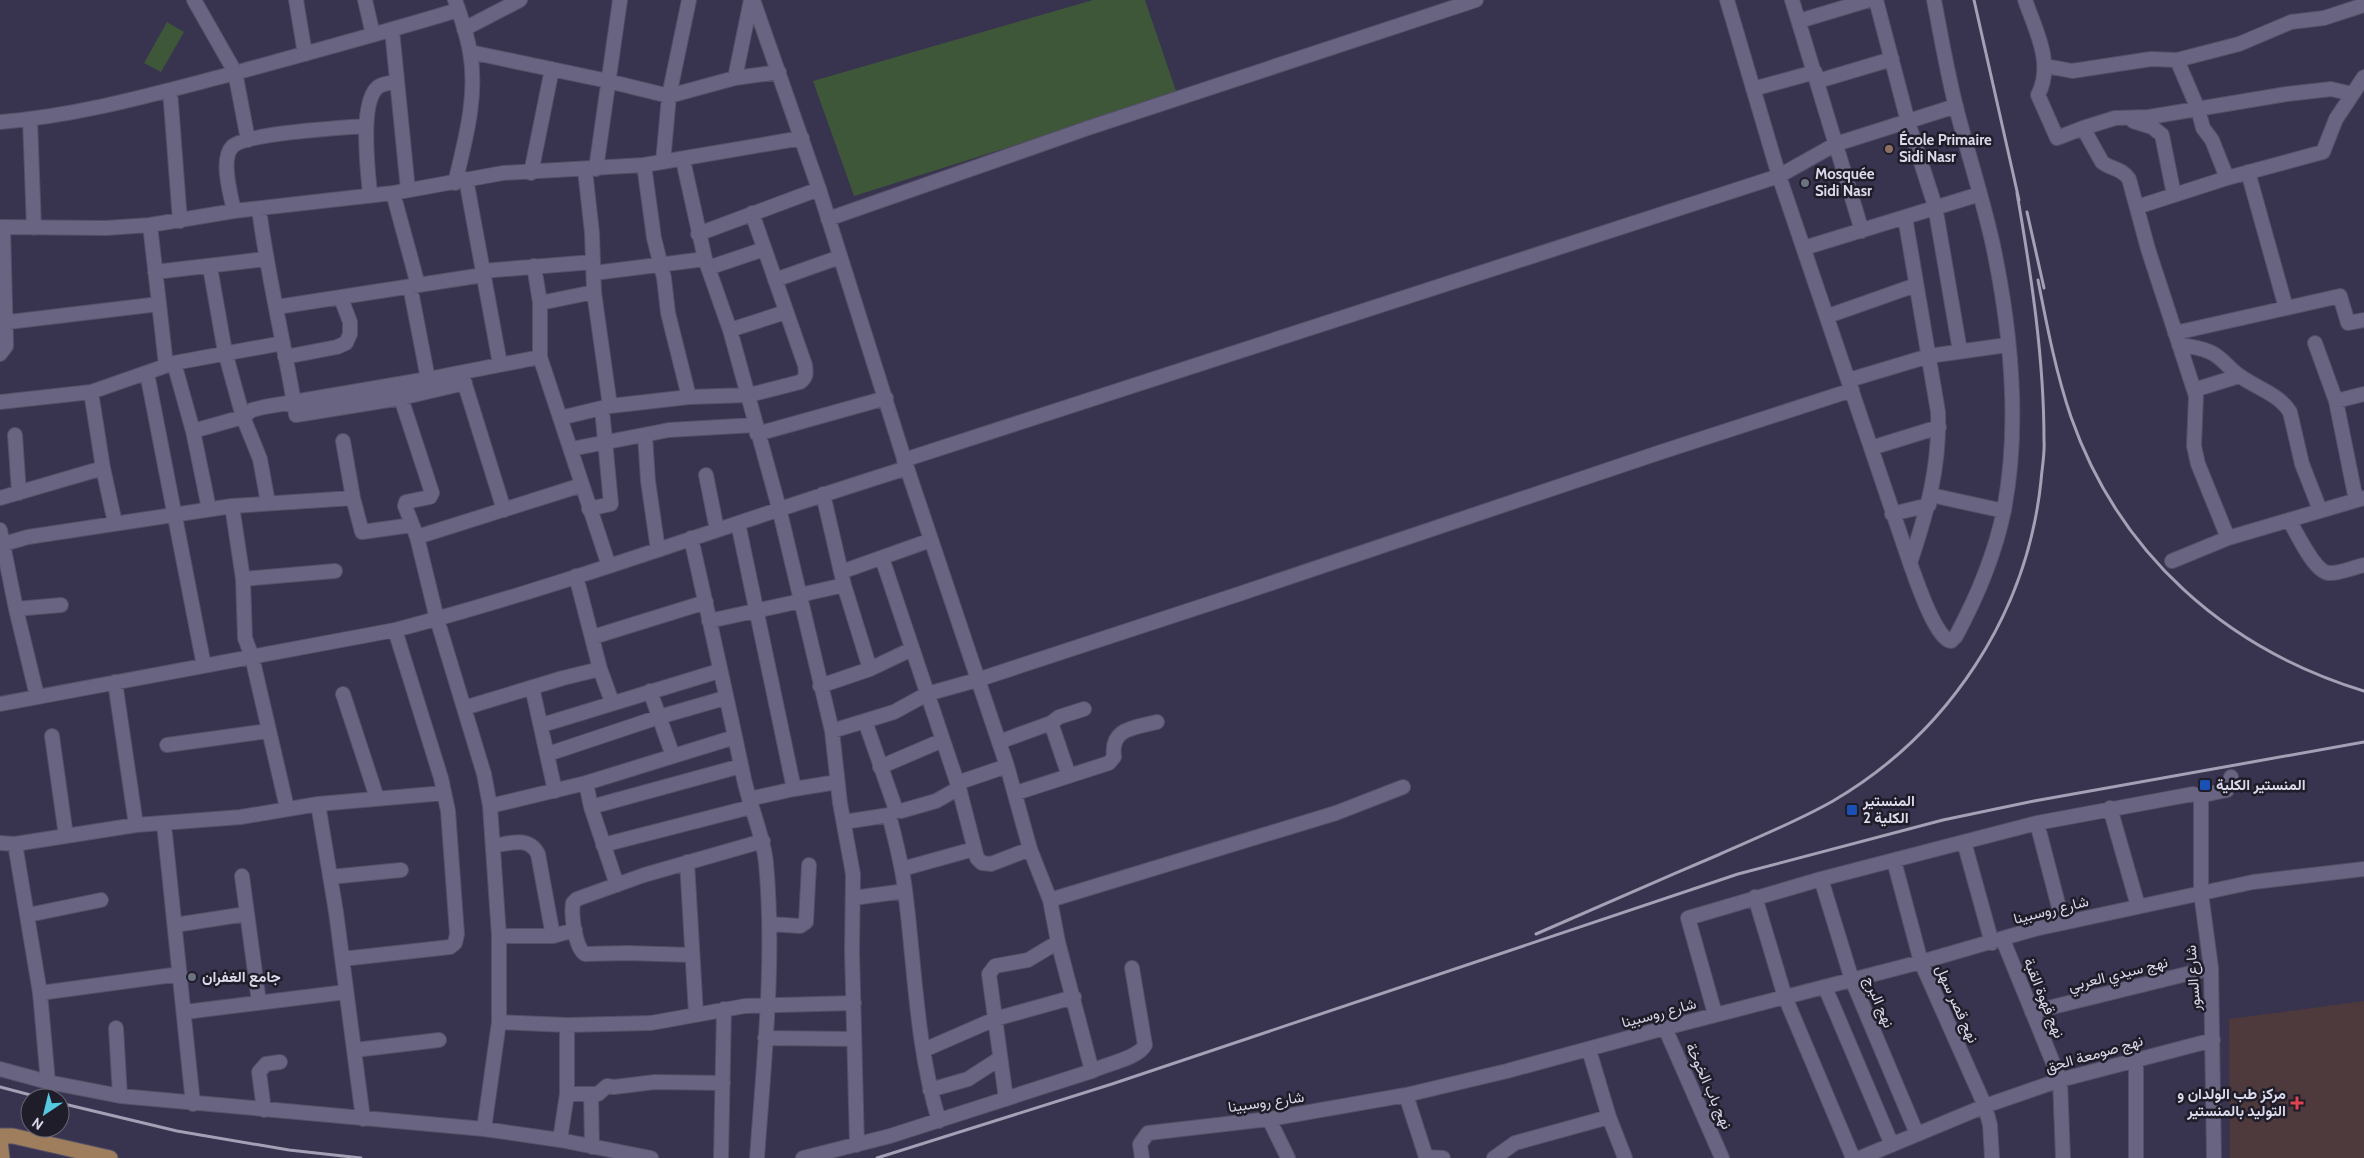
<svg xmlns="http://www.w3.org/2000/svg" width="2364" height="1158" font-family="Cabin,Vazirmatn,sans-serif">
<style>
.medical{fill:#4e393d}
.grass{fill:#3e5738}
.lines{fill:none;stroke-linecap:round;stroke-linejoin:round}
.minor-casing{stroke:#544f66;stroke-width:16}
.major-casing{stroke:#544f66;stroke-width:17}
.minor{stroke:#686482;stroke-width:14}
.major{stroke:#9f7e5e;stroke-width:15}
.rail{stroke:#a4a1b6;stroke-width:3}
.education-dot{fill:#8d6e63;stroke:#1f1d29;stroke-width:2}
.worship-dot{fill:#6b7280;stroke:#1f1d29;stroke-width:2}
.transit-dot{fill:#1a4fb4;stroke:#1f1d29;stroke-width:2}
.health-dot{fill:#e0444e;stroke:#1f1d29;stroke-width:2}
.labels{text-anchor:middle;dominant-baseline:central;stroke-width:5;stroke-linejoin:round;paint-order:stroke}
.poi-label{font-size:15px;font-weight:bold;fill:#dbd9ea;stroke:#1f1d29;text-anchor:start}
.street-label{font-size:15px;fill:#dbd9ea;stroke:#1f1d29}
</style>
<rect width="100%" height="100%" fill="#38334e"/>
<path class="medical" d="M2364 1001V1158H2230L2229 1019Z"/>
<path class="grass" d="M1093 0H1145L1177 94 854 196 813 81Z
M167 22 184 32 161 72 144 63Z"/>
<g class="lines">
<g class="minor-casing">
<path id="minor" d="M194 0 235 72 248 140
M296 0 305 54
M365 0 373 35
M753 0 819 189 907 468 1007 766 1030 849 1050 900 1058 942 1092 1071 890 1136 803 1158
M1727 0 1779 176 1910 563C1915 577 1936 640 1951 641L1956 636C1977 597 1995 554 2004 510 2020 426 2011 333 1994 250 1984 202 1968 155 1956 107 1947 72 1941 36 1934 0
M1792 0 1862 231
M1876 0 1908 122 1935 206 1960 351
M2025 0C2036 31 2054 64 2038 95L2057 138 2083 128 2102 162C2110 169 2122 168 2129 179L2148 249 2196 396 2194 446 2198 464 2228 538
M1799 21 1869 0
M464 29 520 0
M392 30 408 190
M470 52 608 81 669 96 735 78 779 72
M2177 60 2198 109 2203 128 2212 140 2227 178
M2046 66 2072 71 2151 59 2177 60 2239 44 2291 22 2324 18 2364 5
M735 78 751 0
M1818 81 1892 59
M1753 89 1815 72
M170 90 180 221
M30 119 34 228
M2133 121 2152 127 2162 135 2174 195
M0 122C75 116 147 96 220 77 300 55 379 34 458 10
M2083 128 2115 118 2149 117 2287 94 2331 89 2352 94
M683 160 705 259 730 330 779 508 832 731 840 803 853 874 852 951 857 1145
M663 162 669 96 689 0
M644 165 654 238 664 278 668 313 689 397
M596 169 620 0
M585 170 592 233 594 292 610 406
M2248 172 2286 308
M531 173 552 69
M466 179 500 364
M455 183C465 141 478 96 470 52 467 35 461 17 455 0
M393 193 418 285
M370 194C368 172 359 102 378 87 383 83 391 83 397 82
M2137 207 2227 178 2323 152 2336 119 2364 77
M259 209C268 279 285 346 296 415L401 398 465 383
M234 211C231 196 220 160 232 147 244 133 343 128 365 126
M1905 217 1938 412C1940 467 1927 512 1910 563
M828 219 1088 128 1476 0
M150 225 166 365
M0 227 106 228 150 225 234 211 393 193 503 173 644 165 802 138
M698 234 819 189
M1804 248 1980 194
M534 266 540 303V357L609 566
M210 267 225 352 243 417 260 459 268 503
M708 268 764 249
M482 271 593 262
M155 272 266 259
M594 273 705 259
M775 280 840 257
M410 286 428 379
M540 303 594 292
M277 307 483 275
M1828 316 1916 285
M0 323 159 304
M730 330 786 312
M2175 333 2340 296 2348 323 2364 320
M2315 343 2336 401 2356 500
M2179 345C2189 346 2201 348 2210 352 2222 357 2229 369 2240 376 2256 388 2279 394 2290 412L2302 464 2320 510
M0 354 6 346V342L3 227
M285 357 337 347 346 343 350 334V322L341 298
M174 363 193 431 209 509
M147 373 204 666
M462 375 504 510
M1849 380 1929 356 2007 345
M2194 390 2239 376
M91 392 103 468 115 523
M401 398 432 493 430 497 406 502 405 506 417 537 437 619 484 774 490 806 499 936V1022L484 1129
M2336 401 2364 394
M0 402 91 392 174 363 283 343
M560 418 610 406 689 397 749 395 800 382C807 377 806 373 805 365L752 213
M193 431 243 417 252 410 264 407 428 379 540 357
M757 434 886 398
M15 435 19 493
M645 435 648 481 658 550
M343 441 353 498
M1871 448 1939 427
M571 449 669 430 755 425
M904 460 1779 176 1836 144 1956 106
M706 475 717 530
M823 494 844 585 870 669
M1931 495 2004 511
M0 498 103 468
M232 506 243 579 245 638 252 657 287 808
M589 509 611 504 602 409
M1892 514 1929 505
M2289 520C2297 533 2314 572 2329 573 2339 574 2354 567 2364 565
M738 523 794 789
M0 530 16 609 37 696
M417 537 582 485
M691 538C709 618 727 698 744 779 750 807 763 834 766 863 775 960 764 1060 757 1158
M0 545 28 537 232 506 353 498 362 532 412 525
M882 558 959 788 977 858 982 863 991 864 1030 849
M2172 561 2228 538 2364 498
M841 572 931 540
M576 576 600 669 612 702
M243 579 335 571
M800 595 844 585
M16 609 61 605
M709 621 801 601
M593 637 706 602
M115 682 136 825
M820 686 870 669 912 649
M532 687 555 791
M650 691 673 756
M343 694 377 798
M0 704 395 630C568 585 736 521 907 468
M464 708 563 678 600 669
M865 721 896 810 901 811 936 801 959 788
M1051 723 1069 776
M542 725 719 671
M832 731 894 712 927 694 977 680 1236 595 1661 452 1852 390
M52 736 66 836
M999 742 1051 723 1059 717 1084 709
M167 745 268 731
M548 754 659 717 725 698
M880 767 943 740
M586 783 591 807 617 885
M957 783 1007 766
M1016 793 1109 763 1114 757C1110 728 1134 728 1157 722
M2199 796 2201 801V893L2211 968 2214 1158
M749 799 794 789 837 782
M318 804 336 912 363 1119
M490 806 586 783 735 737
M591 807 741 766
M2110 808 2138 906
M889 815C895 839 902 864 905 890 915 967 916 1046 939 1121
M844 822 889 815 895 811
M2037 823 2063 923
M164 824 193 1104
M1964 842 1992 943
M0 843 15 844 136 825 241 817 318 804 444 793
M15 844 40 993 48 1082
M603 845 751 807
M493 846C511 843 529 836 538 854L553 936
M1894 861 1921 962 1985 1106 1990 1125 1992 1158
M687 862 696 1014
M902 869 974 849
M242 876 259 1002
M330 877 401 870
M1821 879 1852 980 1917 1134
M1755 897 1785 997 1853 1158
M853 898 905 891
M1050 900 1336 813 1403 787
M28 915 101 900
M770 924 800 926 806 922 809 865
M175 925 246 914
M499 936H553L575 930
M2003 940 2060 1080 2063 1158
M692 955 627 953 585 954C575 948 571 914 573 903L577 899 644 875 763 841
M342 959 450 947 455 943 457 934 448 811 441 778 395 630
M1825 987 1892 1145
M40 993 180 974
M185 1012 346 992
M2032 1012 2211 968
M1715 1014 1688 918 1821 879 2037 823 2193 794 2199 796 2227 790 2231 777
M499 1022 567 1025 651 1023 745 1006 854 1003
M116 1028 120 1096
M1665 1028 1722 1158
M765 1038 854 1039
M355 1050 439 1040
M924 1050 995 1019 1074 997
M1589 1050 1609 1117 1625 1158
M0 1069 48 1082 120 1096 484 1129 560 1140 651 1158
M1092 1071C1106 1064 1139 1058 1145 1045L1132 968
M930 1090 968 1079 999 1059
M567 1094H598L607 1086 614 1087 655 1082 723 1083
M591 1094 592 1147
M1406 1095 1426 1157
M1006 1099 989 974 995 966 1028 960 1058 942
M264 1110 259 1072 266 1064 280 1062
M1269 1119 1288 1158
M560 1140 567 1094V1025
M1426 1157 1443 1158
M721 1158 724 1009
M1142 1158 1140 1144 1148 1133 1269 1119 1406 1095 1507 1071 1665 1028 1921 962 2035 929 2253 882 2364 869
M1494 1158 1515 1143 1609 1117
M1860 1158 1985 1106 2060 1080 2213 1040
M2136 1158V1059"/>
</g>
<g class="major-casing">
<path id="major" d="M0 1136H13L110 1158
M0 1141 2 1158"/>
</g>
<use href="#minor" class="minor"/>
<use href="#major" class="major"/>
<path class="rail" d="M1974 0 2019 200
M2027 212 2044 288
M2038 280C2047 326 2056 373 2071 417 2119 554 2226 649 2364 691
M1536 934C1596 908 1657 881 1718 855 1756 838 1796 822 1833 801 1949 733 2027 614 2041 481 2042 467 2045 454 2044 440 2044 357 2031 274 2017 193
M0 1087 42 1098
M60 1103 177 1131 289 1150 361 1158
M877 1158 1112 1084 1738 874 1943 820 2034 801 2364 742"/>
</g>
<circle class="education-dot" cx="1889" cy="149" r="5"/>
<g class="worship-dot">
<circle cx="1805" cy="183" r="5"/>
<circle cx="192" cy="977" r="5"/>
</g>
<g class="transit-dot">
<rect x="2199" y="779" width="12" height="12" rx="2.5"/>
<rect x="1846" y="804" width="12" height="12" rx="2.5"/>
</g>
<path class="health-dot" d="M2294.5 1095.5h5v5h5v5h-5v5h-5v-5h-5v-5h5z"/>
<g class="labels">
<g class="poi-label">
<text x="1899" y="140">École Primaire<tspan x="1899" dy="17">Sidi Nasr</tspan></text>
<text x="1815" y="174">Mosquée<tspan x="1815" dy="17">Sidi Nasr</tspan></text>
<text x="2216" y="785">المنستير الكلية</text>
<text x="1863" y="801">المنستير<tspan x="1863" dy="17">الكلية 2</tspan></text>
<text x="202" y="977">جامع الغفران</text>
<text x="2286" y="1094" text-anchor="end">مركز طب الولدان و<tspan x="2286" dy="17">التوليد بالمنستير</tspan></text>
</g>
<g class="street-label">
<text transform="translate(2051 910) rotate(-14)">شارع روسبينا</text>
<text transform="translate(2118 974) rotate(-14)">نهج سيدي العربي</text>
<text transform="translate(2193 978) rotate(-94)">شارع السور</text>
<text transform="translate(2044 998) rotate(68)">نهج قهوة القبة</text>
<text transform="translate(1879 1002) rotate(67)">نهج البرج</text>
<text transform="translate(1957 1004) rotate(66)">نهج قصر سهل</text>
<text transform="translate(1659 1013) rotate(-15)">شارع روسبينا</text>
<text transform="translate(2094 1054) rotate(-16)">نهج صومعة الحق</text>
<text transform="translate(1709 1086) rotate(66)">نهج باب الخوخة</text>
<text transform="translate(1266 1102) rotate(-8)">شارع روسبينا</text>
</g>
</g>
<g transform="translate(45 1113) rotate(215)"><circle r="24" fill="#1f1d29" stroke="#6a6876"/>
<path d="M0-4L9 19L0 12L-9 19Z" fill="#56c9e0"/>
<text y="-8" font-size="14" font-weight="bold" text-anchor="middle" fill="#dbd9ea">N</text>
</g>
</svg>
